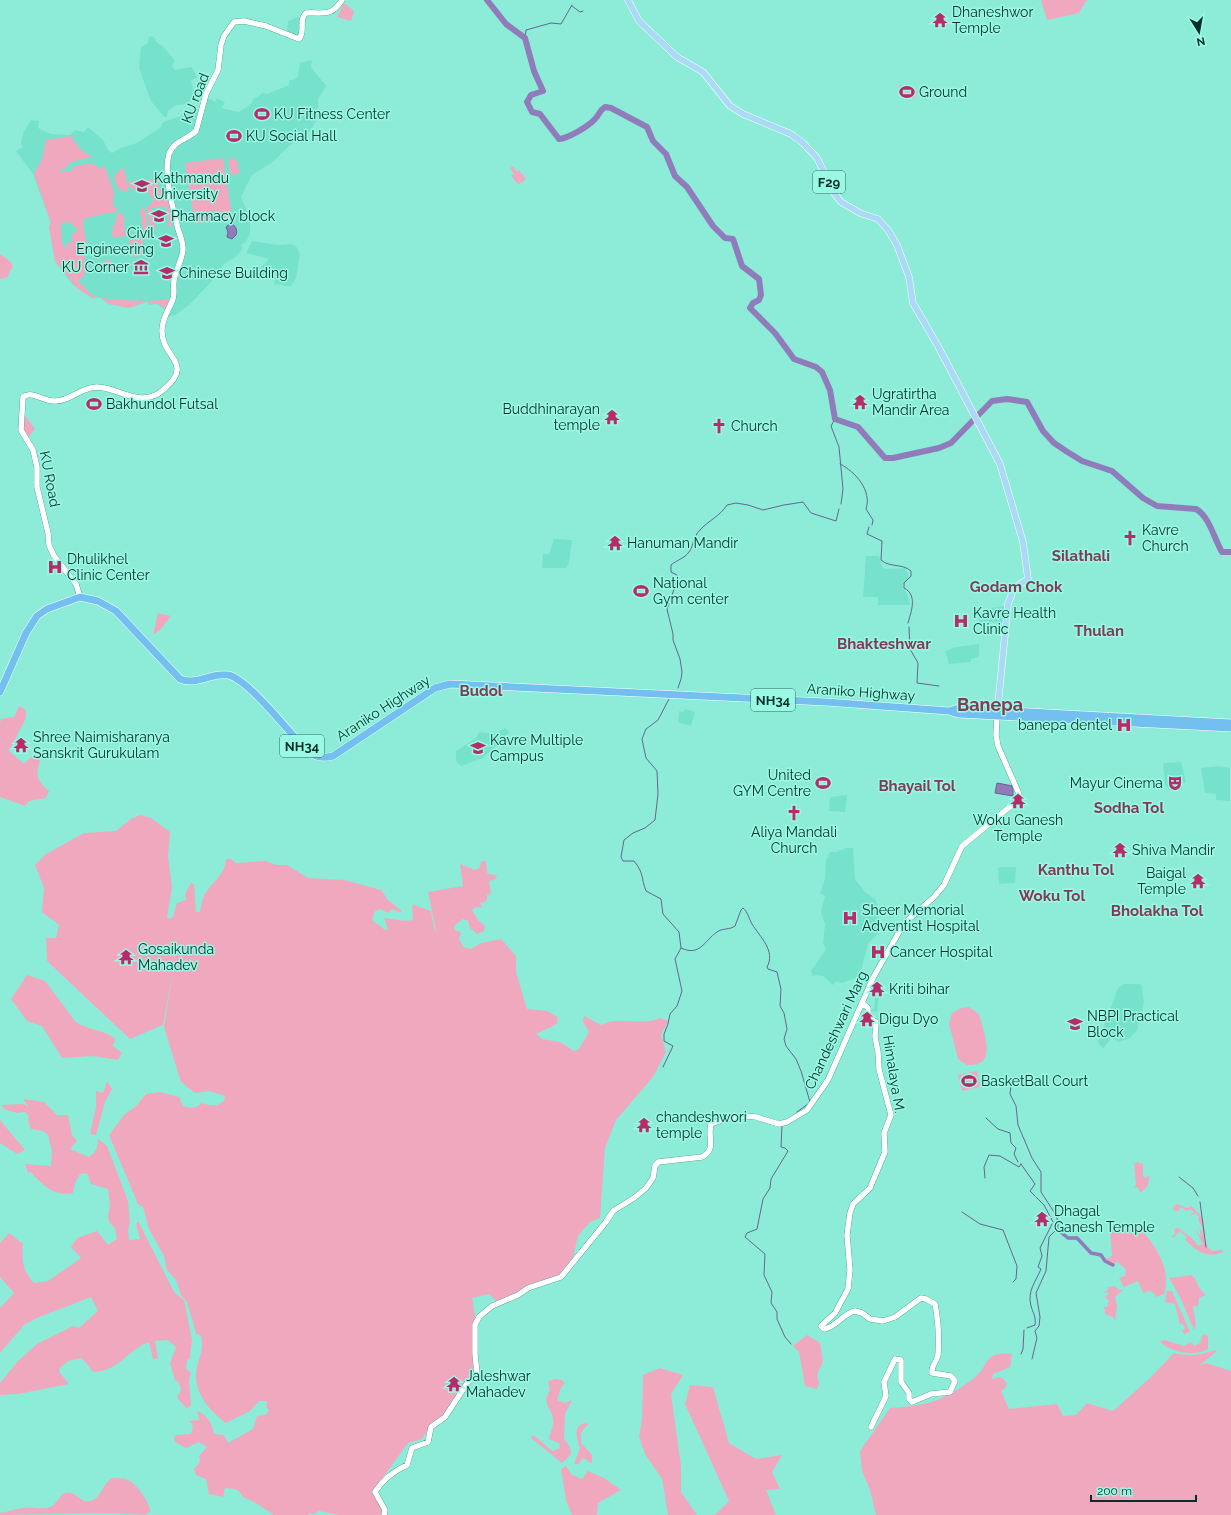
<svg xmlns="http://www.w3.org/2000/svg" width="1231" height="1515" font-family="Raleway,sans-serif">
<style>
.built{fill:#77e2cc}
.green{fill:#f0a8bf;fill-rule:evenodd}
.water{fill:#907cbb;stroke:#66658f}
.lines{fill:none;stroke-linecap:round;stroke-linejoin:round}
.stream{stroke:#66658f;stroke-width:1}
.canal{stroke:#907cbb;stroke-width:3.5}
.river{stroke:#907cbb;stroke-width:6}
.secondary-casing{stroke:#208977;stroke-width:6}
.primary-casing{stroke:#fff;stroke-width:7}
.highway-casing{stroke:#fff;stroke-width:8}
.secondary{stroke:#fff;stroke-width:5.5}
.primary{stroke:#abd9f6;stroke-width:6}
.highway{stroke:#73bff0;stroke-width:7}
.labels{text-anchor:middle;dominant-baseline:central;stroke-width:3;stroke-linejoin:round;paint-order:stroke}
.shield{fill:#9af9e4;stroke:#326c61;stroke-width:1}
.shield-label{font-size:13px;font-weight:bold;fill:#053029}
.poi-label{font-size:14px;fill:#053029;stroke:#9af9e4;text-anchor:start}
.street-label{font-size:14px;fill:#053029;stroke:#9af9e4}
.neighbourhood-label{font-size:15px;font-weight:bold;fill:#813b55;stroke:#9af9e4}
.district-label{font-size:18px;font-weight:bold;fill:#813b55;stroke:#9af9e4}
</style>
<rect width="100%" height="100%" fill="#8decd7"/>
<path class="built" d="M298 17 301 18 300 35 292 36 287 34 288 21Z
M153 36 158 44 163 46 175 61 172 66 175 70 192 67 197 77 191 81 195 96 189 101 188 104 176 105 168 111 167 117H164L151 101 139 68 141 47 148 43 149 37Z
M312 60 311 67 326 86 318 99V118L308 134 289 146 273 162 252 175 241 197 250 218V234L245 243H242L241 246 243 248 236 257 224 264 212 281 190 304 176 315 166 317 162 315 165 310 157 304 149 305 147 302 129 308 109 304 101 298H92L72 284 55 261 49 227 51 223 33 174 16 151 23 147 21 143 23 133 31 120 39 121 38 128 51 134 70 135 75 130 84 132 88 127 103 140 108 150 112 153 121 148 137 143 161 127 162 123 166 121 200 110 208 98 215 102 217 98 225 103 221 108 239 112 251 104 254 98 258 97 262 93 267 94 289 85V81L298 77 300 63Z
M252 241 277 245 291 244 296 246 300 254 296 278 291 286H284L281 284 274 285 275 279 262 277 261 267 269 259 246 253Z
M554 539 572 540 569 563 566 568H542L543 554H549Z
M866 556H879L882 567 886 569 905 568 909 576 902 586 907 594 910 605H878V597H863Z
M1004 606 1003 623 991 622 980 625 978 616 990 608Z
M979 644V657L971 659V662L949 664 945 651 956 647Z
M686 709 695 712 691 726 678 722 679 711 683 712 684 710Z
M505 728 510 732 483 758 461 766 456 761V751L476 738 479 732 495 734Z
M1181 762 1186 782 1182 783V790H1169L1165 784 1163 763Z
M1219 766 1230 768V801L1216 800V794L1205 793 1201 768Z
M847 795 845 812 829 811 830 797Z
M846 848H853L855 879 865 892 876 900 881 930 868 944 859 977 842 983 836 981 833 985 823 976 816 975 813 976 811 971 826 949 823 943 825 924 821 912 825 896 820 893 825 879 826 860 830 852H837Z
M1001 867H1016L1015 883 999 884 998 868Z
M1124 984H1140L1142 986 1144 1002 1137 1030 1130 1038 1119 1042 1111 1038 1103 1049 1098 1042 1118 988Z
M872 990 879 992 877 1012 870 1011V1008L874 1009 875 996 872 994Z"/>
<path class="green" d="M1041 0H1089L1086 1 1079 13 1047 20Z
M344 3 354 11 351 21 337 17Z
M900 85 918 91 914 99 897 93Z
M71 136 80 149 92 157 71 162 66 168 60 170V172H70L75 166 92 163 100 169 104 165 114 192 113 206 117 208 116 213C105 212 97 217 85 218L83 225 87 246 83 247C85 253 84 257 85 263L89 267 87 269 89 272 84 273V276L78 281C83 285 89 293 94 296 107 301 156 302 170 299L166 309 157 303 150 304 148 301 129 308 109 304 101 298H92L77 288 55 261 49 227 51 223 34 174 42 159 46 140ZM70 222 78 231 72 234V242L66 244 67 250 62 243 61 223Z
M223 158 232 217 195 224 185 163Z
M236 158 240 173 231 175 228 159Z
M513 166 517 172 519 170 526 179 521 183 517 177 520 183 518 185 511 175 514 174 510 168Z
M124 168 128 187 130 181 152 180 158 181 160 189 166 190V194L174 224 166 227 169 222 168 218H167V209L163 206 152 208 151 212 156 229 151 230 146 208 153 202C152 189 137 191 128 187V192L118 189 114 178 117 172Z
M143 206 146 215 149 237 146 240 143 233 141 214 139 215Z
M118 213 124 215V229L127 235 116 238 111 235Z
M142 237 145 255 133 257 130 249 129 240Z
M0 254 11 262 13 268 10 270 8 277 0 279Z
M109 259 117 270 114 274 101 263Z
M24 414 35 429 28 437 24 431Z
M158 613 171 616 160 630 153 635Z
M19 706 26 710V718L9 751 24 764 35 753 40 761C35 775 37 781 49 791L46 798 29 801 25 806 0 797V723L1 719 14 717Z
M141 815 151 818 170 832 168 856 172 888 167 917 170 919 173 916 177 903 186 900 185 894 191 883 194 885 196 912H200C201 906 202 898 205 894 213 881 225 875 226 859H231L236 863 266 861 276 865H287L308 878 344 880 381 890 388 900 401 910V913L392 909 388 913 381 909 375 911 372 920 385 930 388 929 384 918 405 921 413 920 412 906 414 905 431 911 434 928 436 931 428 892 463 886 460 864 475 870 479 868 482 861H486L487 873 497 876 496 879 489 881 491 893 487 895V900L483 903 480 902 482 908 475 907 472 910 478 920 485 926 484 931 477 934 470 928 468 921 463 919 455 925 454 928 456 931H459L461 934 459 938 463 947 471 949 481 943 501 939 516 956V972L527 1009 547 1011 558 1017 557 1024 536 1034 542 1039 560 1042 574 1051 579 1049 589 1032 583 1022 584 1016 601 1025C619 1015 641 1027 660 1018L668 1021 661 1035 666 1052 653 1077 616 1120 605 1148 600 1218 590 1222 578 1236 572 1261 558 1278 497 1302 489 1294 472 1298 475 1315V1372L448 1411 430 1426 422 1439 408 1443 373 1491 383 1511 381 1515H338L319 1511 314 1514 309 1513 308 1515H274L256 1503 243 1497 240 1492 235 1489 225 1488 223 1497 209 1494 206 1479 196 1475 194 1469 200 1462 199 1456 207 1447 199 1442 186 1448 175 1442 174 1438 176 1435 191 1434 193 1426 189 1421 199 1420 197 1411C207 1414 213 1425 214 1434L224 1435 228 1443 253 1429 257 1416 266 1415 269 1410 266 1407 267 1401H259L250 1411 226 1423C208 1410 192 1391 197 1367 200 1354 204 1350 201 1336L196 1333 187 1302 181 1295 176 1280 167 1270 164 1256 149 1229 143 1207 138 1204 109 1135 124 1115 136 1106 146 1094 160 1092 179 1097 183 1106C191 1109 196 1108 202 1103 211 1106 216 1107 224 1101L225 1096 209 1091 195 1093 181 1082 164 1027 174 965 163 1025 130 1039 47 961 46 938H56L59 925 42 912 44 888 35 865 46 854 84 833 116 831 132 818Z
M27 975 45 981 75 1021C87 1031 106 1029 116 1040L112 1045 122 1053 118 1060 93 1056 62 1058 42 1026 27 1021 11 999Z
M969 1007 979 1014C982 1026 994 1056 980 1063 976 1065 971 1065 967 1065L958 1059 949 1024 952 1013 961 1008Z
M977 1071 980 1087 962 1091 958 1075Z
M107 1081 112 1089 105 1102 96 1135 90 1134 96 1107V1091L103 1093Z
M23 1099 44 1102 57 1115H68L72 1135 77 1141 70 1149 89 1157C96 1152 98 1147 98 1139L107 1146 128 1201 130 1223 128 1230 129 1240 140 1239 136 1224 138 1221 174 1292 184 1300 192 1340 190 1358 187 1360 186 1368 191 1373 189 1380 191 1405 187 1409 177 1398 181 1390 179 1383 175 1380 170 1363 176 1347 168 1340 155 1341 158 1358 153 1359 149 1342C128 1349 119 1372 93 1372L82 1358 68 1361 59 1369 60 1373 69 1384 18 1394 0 1395V1383L18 1361 37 1344 73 1326 79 1328 98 1311 91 1297 37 1318 24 1325 0 1353V1308L14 1293 0 1277V1243L9 1233 23 1244C21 1261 23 1271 34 1283L48 1281 81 1258 71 1247 77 1238 97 1231 108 1245 117 1239 115 1228 109 1222 108 1215 110 1205 108 1189 91 1184 87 1173 80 1174 75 1183 73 1193C55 1197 43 1186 31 1172L28 1173 25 1164 51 1166 52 1151 48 1135 43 1131 31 1129 28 1121 29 1116 25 1112 17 1113 4 1109 1 1105 23 1104 29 1107Z
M0 1120 25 1150 17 1154 0 1143Z
M1137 1162 1143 1164V1176L1146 1178 1150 1175 1147 1187 1140 1193 1138 1187 1134 1188 1136 1185 1134 1164Z
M1177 1204 1187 1208 1191 1206C1195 1209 1202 1216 1203 1221 1206 1231 1202 1244 1212 1251L1223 1250V1252C1206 1259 1197 1251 1185 1240L1187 1237 1180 1231 1173 1238 1172 1236 1175 1234 1174 1229 1178 1228 1192 1238 1198 1246 1203 1244 1195 1229 1201 1237 1199 1226 1203 1236 1202 1226 1198 1220 1199 1217 1196 1213 1190 1216 1194 1212 1190 1209 1187 1211 1181 1207 1178 1211H1174L1173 1207Z
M1140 1228C1155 1245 1170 1266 1165 1290L1164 1294 1156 1297 1154 1293 1149 1291 1143 1293 1138 1281 1124 1287 1119 1278 1125 1276 1126 1270 1117 1261 1113 1267C1108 1266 1105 1262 1102 1257L1091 1254 1093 1252 1099 1253 1106 1259 1112 1256 1110 1231Z
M1192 1275C1199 1282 1196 1287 1206 1295L1199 1298 1198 1306H1193L1196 1325 1194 1330 1180 1297 1169 1278Z
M1115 1286 1119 1290 1124 1289 1115 1297 1117 1306 1115 1321 1113 1317 1106 1315 1104 1307H1107L1109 1301 1105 1297 1109 1294 1107 1292 1102 1293 1108 1290V1287Z
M1167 1291H1172L1190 1332 1184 1334 1182 1331 1185 1328 1182 1323 1180 1325 1175 1304 1165 1302Z
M1203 1334 1208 1336V1349C1195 1357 1170 1352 1160 1342L1164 1340 1184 1346 1191 1342 1194 1346 1200 1343Z
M807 1335 820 1343 823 1362 817 1374 819 1384 817 1389 805 1386 799 1352 793 1346Z
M1215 1350 1217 1351 1200 1365 1206 1363 1231 1371V1515H876L870 1490 862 1471 860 1451 890 1408C907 1407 926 1405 942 1398 952 1394 965 1385 974 1378 990 1366 982 1351 1012 1354L1010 1367 993 1374 992 1379 1001 1377 1007 1383 1005 1388 1001 1391 1009 1409 1057 1404 1063 1416 1076 1415 1087 1403 1113 1411 1151 1377 1174 1353C1189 1357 1200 1355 1215 1350Z
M660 1368 683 1375 671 1394 681 1466V1492L697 1515H668L662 1479 645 1454 639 1437 642 1418 643 1375Z
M556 1379 562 1380 565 1383 561 1388 557 1400 565 1403 572 1400 565 1414 564 1439 570 1447 571 1454 562 1463 531 1438 532 1436H535L552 1451 560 1448 559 1443 549 1439C550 1433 554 1426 553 1420 552 1407 541 1405 550 1390L548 1381Z
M690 1385 713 1387 729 1443 756 1459 782 1455 772 1472 780 1489 766 1490 776 1515H715L729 1501 685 1404Z
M585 1423 588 1424 581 1433V1443L592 1455V1462L590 1463 586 1459 582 1458 579 1464H574L580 1448C577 1439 572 1426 585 1423Z
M566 1466 572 1475 582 1479 588 1471 604 1478 621 1490 598 1503 597 1515H572L566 1500 561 1469Z
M114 1478C117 1478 123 1478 126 1479 138 1484 147 1500 151 1511L145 1515 107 1513 0 1515V1513C7 1512 15 1509 22 1508 43 1506 50 1515 62 1494 77 1488 79 1504 90 1501 102 1499 102 1481 114 1478Z"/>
<path class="water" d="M230 223C235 225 238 229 236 235L232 239 227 237 228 232 226 227Z
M997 783 1013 786V796L995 793Z"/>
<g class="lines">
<path class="stream" d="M572 6 580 12 583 11
M525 38 526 30 551 23 561 24 572 5
M835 419 831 426 839 447 843 489 841 504
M840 464C856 472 872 491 866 509L873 520 872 525
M869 527 867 534 882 541 881 560C890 568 902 563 911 571V576L904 583V588C918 595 911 612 908 623
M671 598 678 578 677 575 671 572V565C677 560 685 558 689 552 694 545 693 537 700 530 708 521 720 516 727 505L736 503 748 505 763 510 784 505 803 502 811 513 836 521 839 509
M669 604 667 609 673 634V640L680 659 682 672 681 679 678 688
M909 627 910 649 918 663 917 683 939 686
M681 948C700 957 704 941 717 932 722 928 730 930 735 926L741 910 743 908C748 912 749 919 752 924 760 937 776 951 767 967L768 969 777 972 781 989 780 1006 784 1013 787 1029 784 1039 786 1046 796 1059 801 1071 810 1102
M663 1067 673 1046 664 1041V1034L668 1024 670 1014 677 1006 682 991 675 959 681 948 679 932 663 914 661 899 646 891C641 878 644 873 634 861H623L621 857 624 840 633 833 645 828 655 820 658 794 657 771 646 758 642 739 646 729 658 720 669 699
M1012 1077 1010 1094 1016 1106 1018 1125 1032 1158 1041 1172V1192L1056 1215 1058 1222V1227
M797 1112 808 1104
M986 1118 998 1129 1010 1133 1011 1143 1016 1148 1014 1154 1018 1162
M782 1125 781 1147 785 1148 788 1151 771 1179 770 1188 763 1199 757 1229 747 1233 745 1237 765 1254 764 1275 772 1292 771 1303 777 1312V1319L785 1337 791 1344
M1021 1164 1035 1184 1030 1191 1035 1196
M1179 1177 1193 1188 1198 1196
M985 1178 984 1167 989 1155 1000 1156 1019 1167 1021 1164
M1200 1202 1206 1247
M962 1212 980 1224 1003 1230 1017 1266 1016 1279 1013 1282
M1027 1328 1035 1325C1036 1316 1033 1313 1031 1306 1027 1291 1036 1281 1041 1269L1038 1267 1042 1256 1040 1248 1053 1222 1044 1205 1036 1197
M1021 1354 1023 1349 1024 1330
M1032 1359 1037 1338 1035 1331 1039 1326 1040 1317 1036 1293 1046 1271 1049 1237 1057 1229"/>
<path class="canal" d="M1057 1229 1068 1238H1077L1091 1253 1101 1255 1105 1261 1113 1265"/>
<path class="river" d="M487 0 506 24 525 38 534 71 543 91 531 95 527 102 532 112 540 114 559 139C567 139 589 126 595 119 599 115 599 111 605 107L611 108 647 127 653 141 666 154 675 176 687 187 713 226 725 238 733 239 742 266 759 279 761 295 759 300 753 303 750 308 775 333 794 359 816 367 822 372 830 390 835 419 858 427 885 458H893L939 448 951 443 992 401 1007 399 1027 402 1043 431 1054 443 1066 451 1082 461 1112 471 1143 498 1157 506 1196 509C1209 516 1214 538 1222 552H1231"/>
<g class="secondary-casing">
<path id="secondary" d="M80 597 76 584 54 556 49 545 48 533 37 487V467L33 450 21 430 23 397C32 390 45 402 55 401 71 401 81 387 97 387 120 388 141 409 163 390 196 363 161 358 162 330 162 318 169 310 173 299 175 293 173 287 174 281 175 271 183 258 183 249 183 242 180 235 178 229 173 207 163 175 169 154 174 140 187 140 196 131L206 94 218 70 221 45 224 36 234 22 244 21 266 26 299 39C306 31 298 20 306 13 324 12 331 17 342 0
M862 1003 868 1008V1017L876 1022 875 1037 878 1052 879 1069 891 1115 884 1133 885 1152 870 1188 853 1204 850 1213 847 1235 850 1270 848 1289 835 1313 821 1326 824 1329C837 1327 843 1313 855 1311L862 1313 870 1319 883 1321 895 1317 921 1298 926 1299 935 1304C938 1319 939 1340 938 1355 937 1361 931 1366 932 1373L951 1376 955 1381 950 1392 931 1394 912 1402 909 1399V1393L901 1382V1360L895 1359 884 1382 886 1396 871 1427
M384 1515 385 1510 375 1492C383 1479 394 1471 407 1465L412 1448 428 1442 431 1427 445 1417 468 1382 477 1373 475 1354V1325L479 1317 492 1306 518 1295 528 1288 561 1277 606 1222 613 1211 634 1198 646 1188 653 1178 655 1166 658 1162 702 1157C717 1149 707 1137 711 1124L722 1120 746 1116 756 1117 779 1124 787 1122 807 1110 828 1080 873 978 899 932 908 920 934 897 944 885 962 846 1017 801 1019 794 998 746 996 735 997 716"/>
</g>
<g class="primary-casing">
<path id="primary" d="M628 0 639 21 677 57 703 72 730 106 743 114 791 134 803 143 817 158 834 193 841 202 860 213 878 219 888 230 897 245 909 277 913 303 939 348 1000 464 1023 542 1028 579 1014 588 1008 604 997 715"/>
</g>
<g class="highway-casing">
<path id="highway" d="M0 692 26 633 37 616 47 609 80 597 98 601 116 611 180 679C197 686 211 672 228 675 247 678 290 733 305 749 313 757 322 759 333 756L435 688 450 684 826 702 949 711 958 714 1231 728
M949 711 958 708 1231 723"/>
</g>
<use href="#secondary" class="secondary"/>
<use href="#primary" class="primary"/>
<use href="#highway" class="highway"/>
</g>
<defs>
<g id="temple-bare" transform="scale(1.2)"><path d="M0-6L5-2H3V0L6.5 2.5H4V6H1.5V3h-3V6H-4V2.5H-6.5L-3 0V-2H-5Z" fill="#b62c69" stroke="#9af9e4" stroke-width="2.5" paint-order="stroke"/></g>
<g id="stadium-bare" transform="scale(1.2)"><path d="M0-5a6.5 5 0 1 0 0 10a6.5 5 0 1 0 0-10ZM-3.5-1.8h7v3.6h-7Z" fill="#b62c69" stroke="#9af9e4" stroke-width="2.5" paint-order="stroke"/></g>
<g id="university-bare" transform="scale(1.2)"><path d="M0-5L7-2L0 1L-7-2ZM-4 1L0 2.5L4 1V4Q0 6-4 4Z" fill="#b62c69" stroke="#9af9e4" stroke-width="2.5" paint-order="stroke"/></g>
<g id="museum-bare" transform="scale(1.2)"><path d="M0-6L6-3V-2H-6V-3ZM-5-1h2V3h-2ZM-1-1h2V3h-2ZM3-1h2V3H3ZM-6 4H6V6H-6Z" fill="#b62c69" stroke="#9af9e4" stroke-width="2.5" paint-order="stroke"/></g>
<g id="church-bare" transform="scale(1.2)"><path d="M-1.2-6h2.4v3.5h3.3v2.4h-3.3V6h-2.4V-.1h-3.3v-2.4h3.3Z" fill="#b62c69" stroke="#9af9e4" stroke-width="2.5" paint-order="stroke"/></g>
<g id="hospital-bare" transform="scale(1.2)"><path d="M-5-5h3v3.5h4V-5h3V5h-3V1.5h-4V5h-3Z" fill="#b62c69" stroke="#9af9e4" stroke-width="2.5" paint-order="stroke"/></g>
<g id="theatre-bare" transform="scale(1.2)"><path d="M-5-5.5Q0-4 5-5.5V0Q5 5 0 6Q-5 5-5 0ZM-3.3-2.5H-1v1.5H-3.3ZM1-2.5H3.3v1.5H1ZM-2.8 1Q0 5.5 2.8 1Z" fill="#b62c69" stroke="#9af9e4" stroke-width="2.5" paint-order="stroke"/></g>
</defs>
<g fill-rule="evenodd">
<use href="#temple-bare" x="940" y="20"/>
<use href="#stadium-bare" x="907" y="92"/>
<use href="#stadium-bare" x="262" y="114"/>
<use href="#stadium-bare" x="234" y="136"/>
<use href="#university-bare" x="142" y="186"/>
<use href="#university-bare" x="159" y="216"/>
<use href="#university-bare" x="166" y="241"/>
<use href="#museum-bare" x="141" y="267"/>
<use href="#university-bare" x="167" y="273"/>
<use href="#temple-bare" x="860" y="402"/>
<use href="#stadium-bare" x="94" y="404"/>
<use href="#temple-bare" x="612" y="417"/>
<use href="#church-bare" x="719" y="426"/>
<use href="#church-bare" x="1130" y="538"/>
<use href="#temple-bare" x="615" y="543"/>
<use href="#hospital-bare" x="55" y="567"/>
<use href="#stadium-bare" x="641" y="591"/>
<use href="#hospital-bare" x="961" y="621"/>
<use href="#hospital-bare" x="1124" y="725"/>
<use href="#temple-bare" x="21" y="745"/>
<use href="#university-bare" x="478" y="748"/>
<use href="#stadium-bare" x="823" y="783"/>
<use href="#theatre-bare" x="1175" y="783"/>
<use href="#temple-bare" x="1018" y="801"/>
<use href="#church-bare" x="794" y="813"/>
<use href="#temple-bare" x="1120" y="850"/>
<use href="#temple-bare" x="1198" y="881"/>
<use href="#hospital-bare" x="850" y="918"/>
<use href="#hospital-bare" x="878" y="952"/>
<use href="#temple-bare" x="126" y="957"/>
<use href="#temple-bare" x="877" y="989"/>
<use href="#temple-bare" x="867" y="1019"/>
<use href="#university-bare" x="1075" y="1024"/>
<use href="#stadium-bare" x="969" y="1081"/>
<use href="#temple-bare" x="644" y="1125"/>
<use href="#temple-bare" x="1042" y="1219"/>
<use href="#temple-bare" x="454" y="1384"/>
</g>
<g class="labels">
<g class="shield">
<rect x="813" y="171" width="32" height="22" rx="3"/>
<rect x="751" y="689" width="44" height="22" rx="3"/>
<rect x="280" y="735" width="44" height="22" rx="3"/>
</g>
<g class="shield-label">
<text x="829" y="182">F29</text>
<text x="773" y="700">NH34</text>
<text x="302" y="746">NH34</text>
</g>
<g class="poi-label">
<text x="952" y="12">Dhaneshwor<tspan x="952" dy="16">Temple</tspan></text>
<text x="919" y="92">Ground</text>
<text x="274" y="114">KU Fitness Center</text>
<text x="246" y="136">KU Social Hall</text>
<text x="154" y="178">Kathmandu<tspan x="154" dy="16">University</tspan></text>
<text x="171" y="216">Pharmacy block</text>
<text x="154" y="233" text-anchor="end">Civil<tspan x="154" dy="16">Engineering</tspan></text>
<text x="129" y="267" text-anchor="end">KU Corner</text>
<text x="179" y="273">Chinese Building</text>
<text x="872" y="394">Ugratirtha<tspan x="872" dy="16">Mandir Area</tspan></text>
<text x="106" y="404">Bakhundol Futsal</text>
<text x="600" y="409" text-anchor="end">Buddhinarayan<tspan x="600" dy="16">temple</tspan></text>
<text x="731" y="426">Church</text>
<text x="1142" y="530">Kavre<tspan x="1142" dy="16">Church</tspan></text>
<text x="627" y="543">Hanuman Mandir</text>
<text x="67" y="559">Dhulikhel<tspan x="67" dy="16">Clinic Center</tspan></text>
<text x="653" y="583">National<tspan x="653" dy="16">Gym center</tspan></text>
<text x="973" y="613">Kavre Health<tspan x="973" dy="16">Clinic</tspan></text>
<text x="1112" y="725" text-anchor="end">banepa dentel</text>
<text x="33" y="737">Shree Naimisharanya<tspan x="33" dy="16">Sanskrit Gurukulam</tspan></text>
<text x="490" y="740">Kavre Multiple<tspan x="490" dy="16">Campus</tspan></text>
<text x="811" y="775" text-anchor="end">United<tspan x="811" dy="16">GYM Centre</tspan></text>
<text x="1163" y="783" text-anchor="end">Mayur Cinema</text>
<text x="1018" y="820" text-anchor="middle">Woku Ganesh<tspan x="1018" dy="16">Temple</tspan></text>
<text x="794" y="832" text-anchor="middle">Aliya Mandali<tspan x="794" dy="16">Church</tspan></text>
<text x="1132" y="850">Shiva Mandir</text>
<text x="1186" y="873" text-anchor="end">Baigal<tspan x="1186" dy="16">Temple</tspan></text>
<text x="862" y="910">Sheer Memorial<tspan x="862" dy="16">Adventist Hospital</tspan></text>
<text x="138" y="949">Gosaikunda<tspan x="138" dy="16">Mahadev</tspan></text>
<text x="890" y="952">Cancer Hospital</text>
<text x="889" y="989">Kriti bihar</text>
<text x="1087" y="1016">NBPI Practical<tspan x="1087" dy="16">Block</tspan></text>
<text x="879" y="1019">Digu Dyo</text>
<text x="981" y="1081">BasketBall Court</text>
<text x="656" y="1117">chandeshwori<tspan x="656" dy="16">temple</tspan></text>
<text x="1054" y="1211">Dhagal<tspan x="1054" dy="16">Ganesh Temple</tspan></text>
<text x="466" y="1376">Jaleshwar<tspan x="466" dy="16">Mahadev</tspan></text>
</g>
<g class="street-label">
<text transform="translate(195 98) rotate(-69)">KU road</text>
<text transform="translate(50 479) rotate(79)">KU Road</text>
<text transform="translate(861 692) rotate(4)">Araniko Highway</text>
<text transform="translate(383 708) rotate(-33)">Araniko Highway</text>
<text transform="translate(836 1030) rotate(-65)">Chandeshwari Marg</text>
<text transform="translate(894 1074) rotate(81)">Himalaya M.</text>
</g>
<g class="neighbourhood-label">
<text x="1081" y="556">Silathali</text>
<text x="1016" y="587">Godam Chok</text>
<text x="1099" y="631">Thulan</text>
<text x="884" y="644">Bhakteshwar</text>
<text x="481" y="691">Budol</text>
<text x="917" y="786">Bhayail Tol</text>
<text x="1129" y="808">Sodha Tol</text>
<text x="1076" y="870">Kanthu Tol</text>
<text x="1052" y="896">Woku Tol</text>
<text x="1157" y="911">Bholakha Tol</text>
</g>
<g class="district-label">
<text x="990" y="704">Banepa</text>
</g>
</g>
<g transform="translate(1199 32) rotate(169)" stroke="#9af9e4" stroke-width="3" paint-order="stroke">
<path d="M0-3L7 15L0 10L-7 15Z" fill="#053029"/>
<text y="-6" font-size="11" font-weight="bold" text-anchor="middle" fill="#053029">N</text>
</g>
<path d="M1091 1495v6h105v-6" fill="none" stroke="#053029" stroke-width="2"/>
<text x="1097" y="1495" font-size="12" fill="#053029" stroke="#9af9e4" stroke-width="3" paint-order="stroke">200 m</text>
</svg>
